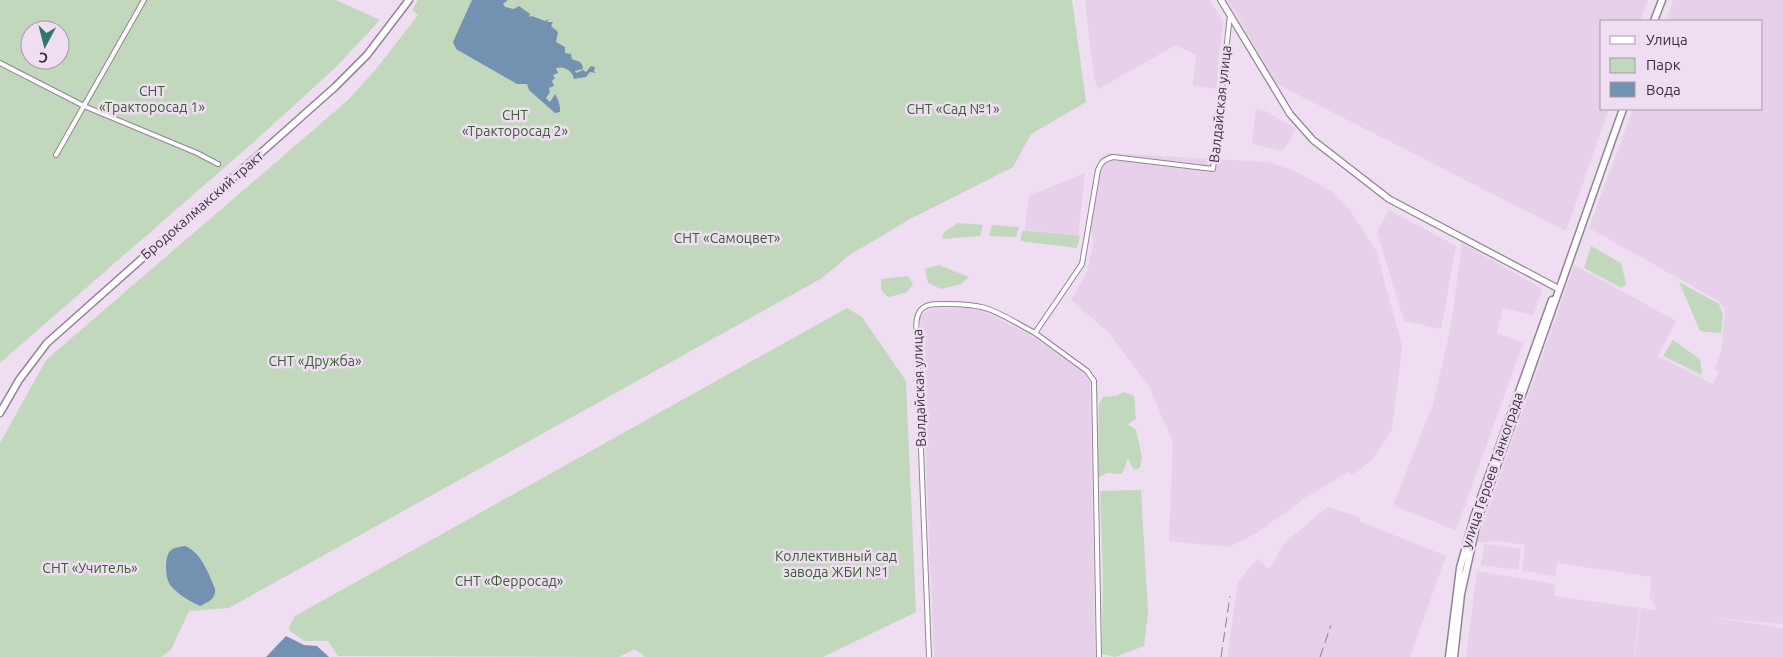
<svg xmlns="http://www.w3.org/2000/svg" width="1783" height="657" font-family="Ubuntu,sans-serif">
<style>
.built{fill:#e6d0ea}
.green{fill:#c1d8bc;fill-rule:evenodd}
.water{fill:#7392b1}
.lines{fill:none;stroke-linecap:round;stroke-linejoin:round}
.street-casing{stroke:#938396;stroke-width:6}
.secondary-casing{stroke:#938396;stroke-width:8}
.primary-casing{stroke:#938396;stroke-width:9}
.street{stroke:#fff;stroke-width:4}
.secondary{stroke:#fff;stroke-width:5.5}
.primary{stroke:#fff;stroke-width:6}
.rail{stroke:#8b7f8d;stroke-width:1;stroke-dasharray:10 5;stroke-linecap:butt}
.labels{text-anchor:middle;dominant-baseline:central;stroke-width:5;stroke-linejoin:round;paint-order:stroke}
.park-label{font-size:14px;fill:#386231;stroke:#efddf2}
.street-label{font-size:14px;fill:#39323a;stroke:#efddf2}
</style>
<rect width="100%" height="100%" fill="#efddf2"/>
<path class="built" d="M1085 0H1210L1223 21 1216 89 1193 85 1196 55 1176 45 1098 89 1094 78Z
M1228 0H1648L1640 21H1602V109H1609L1566 231 1277 84Z
M1673 0H1783V624L1711 617 1783 628V657H1635L1641 608 1657 610 1649 596 1652 577 1557 563 1555 576 1522 571 1525 545 1493 540 1486 543 1477 541 1574 265 1676 321 1658 356 1713 384 1719 372 1715 369 1722 348 1725 309 1719 301 1589 228 1633 109H1762V21H1670V19L1667 18Z
M1256 109 1266 111 1296 129 1283 151 1252 144Z
M1108 153 1268 162 1295 171 1331 191 1347 206 1376 250 1402 346 1392 430 1371 461 1352 475 1348 472 1308 496 1257 533 1229 547 1169 541 1173 443 1149 386 1109 333 1071 300 1087 272 1094 242 1091 231 1099 158Z
M1085 173 1078 236 1025 229 1029 196Z
M1389 210 1456 246 1441 329 1404 321 1377 232Z
M1462 243 1542 289 1533 315 1503 308 1497 333 1523 343 1456 530 1393 506 1433 404 1451 326Z
M932 308H978L1030 335 1085 373 1090 382 1095 657H934L920 316Z
M1328 507 1359 517 1361 522 1446 556 1410 657H1227L1238 582 1257 559 1269 569 1286 541Z
M1484 544 1521 549 1518 570 1481 565Z
M1477 571 1555 584 1554 596 1640 608 1634 657H1466Z"/>
<path class="green" d="M0 0H336L380 20 335 68 256 140 0 363ZM30 30H60V60H30Z
M418 0H1072L1086 102 1031 134 1013 167 910 219 848 256 822 278 229 608 189 611 171 650 161 657H0V443L46 360 348 100 376 69 418 15 412 10Z
M958 223 983 225 980 236 942 239 944 232Z
M992 225 1019 227 1016 237 989 236Z
M1023 230 1080 236 1077 248 1020 241Z
M1591 246 1621 263 1626 284 1622 288 1584 268Z
M939 265 969 277 961 284 941 289 928 283 925 269Z
M908 276 913 285 905 293 888 297 881 290V279Z
M1679 282 1719 304 1723 315 1721 333 1700 331Z
M847 308 862 317 906 381 916 612 823 657H645L635 649 619 657 338 656 328 641H304L288 629 295 616Z
M1673 340 1700 359 1702 375 1663 356Z
M1124 392 1134 396 1136 419 1128 424 1136 430 1142 457 1140 468 1134 470 1128 459 1122 474 1107 473 1098 478 1099 404 1103 397 1116 396Z
M1141 490 1148 612 1144 646 1115 657 1102 654 1103 572 1100 491Z"/>
<path class="water" d="M472 0H508L503 4 505 7 514 9 519 6 530 14 529 17 532 16 545 21 549 19 547 22H553L551 26 558 32 556 42 565 47V53L571 54 572 59C578 62 582 60 583 69L575 71 576 73 583 70 586 72 591 66 595 67 594 71 596 73 590 72 586 77 574 79C572 70 564 66 556 68L558 73 553 75 555 78 552 81 554 86 549 88 550 92 546 98 550 102 555 94C558 99 561 107 560 112L555 113 529 90 527 84H517L456 49 453 42Z
M185 546C201 552 209 574 215 589 216 599 208 602 200 606 189 601 179 595 171 586 165 579 164 558 170 551 174 547 180 547 185 546Z
M286 636 304 645 317 646 329 657H266Z"/>
<g class="lines">
<g class="street-casing">
<path id="street" d="M0 63 84 106 197 153 218 164
M56 155 144 0
M1035 333 1087 371 1094 381 1099 657
M929 657 917 345C917 334 914 320 920 311 925 304 934 304 941 304 990 303 994 311 1035 333L1082 264 1098 170C1101 162 1105 159 1113 157L1213 169 1230 15"/>
</g>
<g class="secondary-casing">
<path id="secondary" d="M1221 0 1290 114 1313 140 1389 199 1559 289"/>
</g>
<g class="primary-casing">
<path id="primary" d="M1654 21 1662 0
M0 413 19 380 47 343 335 87 367 55 409 0
M1449 657 1460 568 1474 517 1552 300
M1454 657 1461 594 1477 522 1623 109"/>
</g>
<use href="#street" class="street"/>
<use href="#secondary" class="secondary"/>
<use href="#primary" class="primary"/>
<path class="rail" d="M1221 657 1230 596
M1320 657 1331 625"/>
</g>
<g class="labels">
<g class="park-label">
<text x="152" y="91">СНТ<tspan x="152" dy="16">«Тракторосад 1»</tspan></text>
<text x="953" y="109">СНТ «Сад №1»</text>
<text x="515" y="115">СНТ<tspan x="515" dy="16">«Тракторосад 2»</tspan></text>
<text x="727" y="238">СНТ «Самоцвет»</text>
<text x="315" y="361">СНТ «Дружба»</text>
<text x="836" y="556">Коллективный сад<tspan x="836" dy="16">завода ЖБИ №1</tspan></text>
<text x="90" y="568">СНТ «Учитель»</text>
<text x="509" y="581">СНТ «Ферросад»</text>
</g>
<g class="street-label">
<text transform="translate(1220 104) rotate(-84)">Валдайская улица</text>
<text transform="translate(202 205) rotate(-41)">Бродокалмакский тракт</text>
<text transform="translate(919 388) rotate(-92)">Валдайская улица</text>
<text transform="translate(1492 470) rotate(-71)">улица Героев Танкограда</text>
</g>
</g>
<rect x="1600" y="20" width="162" height="90" fill="#efddf2" stroke="#a699a8"/>
<rect x="1610" y="36" width="25" height="8" fill="#ffffff" stroke="#a699a8"/>
<text x="1646" y="45" font-size="15" fill="#39323a">Улица</text>
<rect x="1610" y="58" width="25" height="15" fill="#c1d8bc" stroke="#a699a8"/>
<text x="1646" y="70" font-size="15" fill="#39323a">Парк</text>
<rect x="1610" y="82" width="25" height="15" fill="#7392b1" stroke="#a699a8"/>
<text x="1646" y="95" font-size="15" fill="#39323a">Вода</text>
<g transform="translate(45 45) rotate(187)"><circle r="24" fill="#efddf2" stroke="#a699a8"/>
<path d="M0-4L9 19L0 12L-9 19Z" fill="#2f7772"/>
<text y="-8" font-size="14" font-weight="bold" text-anchor="middle" fill="#39323a">С</text>
</g>
</svg>
